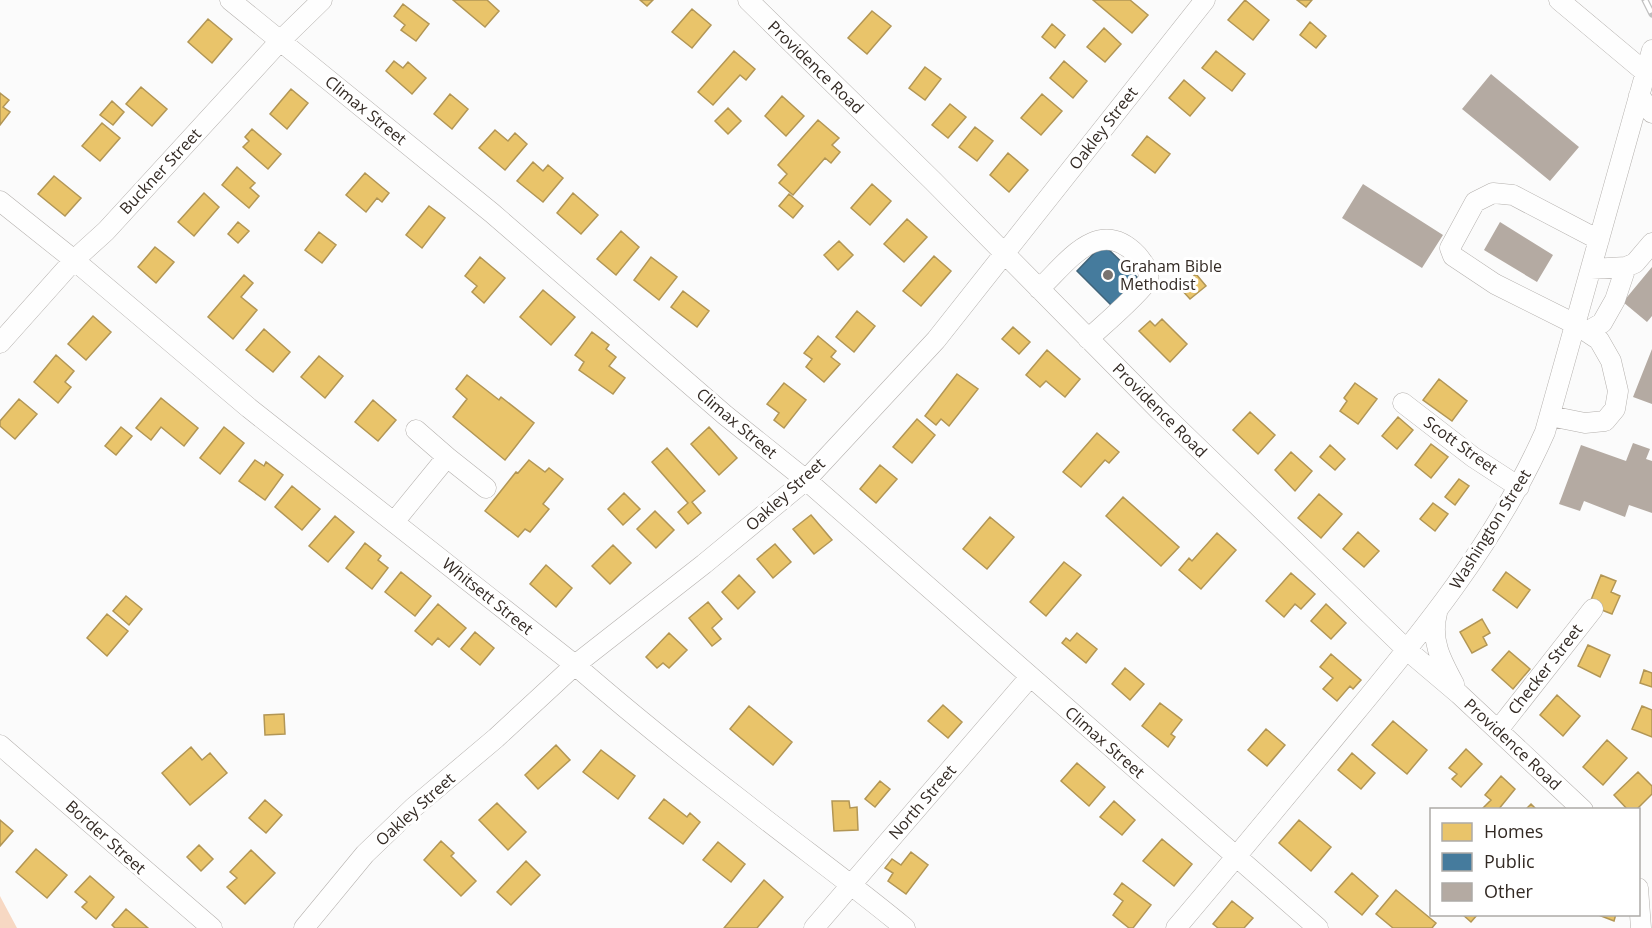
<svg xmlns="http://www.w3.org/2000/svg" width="1652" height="928" font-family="'Open Sans',sans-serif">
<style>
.green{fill:#f7d8c3}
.homes{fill:#e9c46a;stroke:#b29655;stroke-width:1.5}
.public{fill:#457b9d;stroke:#406379;stroke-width:1.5}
.building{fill:#b4aaa2}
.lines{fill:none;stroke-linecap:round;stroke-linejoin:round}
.minor-casing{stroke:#b4b0ad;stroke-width:21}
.minor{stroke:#fefefe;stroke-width:20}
.rail-casing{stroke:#c1c0c0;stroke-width:7}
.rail{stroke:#fff;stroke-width:4.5;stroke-dasharray:14;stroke-linecap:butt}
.poi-dot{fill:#79736f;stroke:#fff;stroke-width:2}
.labels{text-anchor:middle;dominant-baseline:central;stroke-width:6;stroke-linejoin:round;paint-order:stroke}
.street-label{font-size:16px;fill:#332a24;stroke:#fff}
.poi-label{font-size:16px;fill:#332a24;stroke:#fff;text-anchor:start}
</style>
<rect width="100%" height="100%" fill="#fbfbfb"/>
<path class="green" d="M0 896 1 898 17 928H0Z"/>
<path class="homes" d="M453 0H487L499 11 485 27Z
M640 0H653L647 6Z
M1093 0H1130L1148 15 1132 33Z
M1245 0 1269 20 1253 40 1228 20Z
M1297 0H1312L1306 7Z
M403 4 429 24 416 41 401 30 405 25 394 16Z
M692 9 711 25 692 48 672 32Z
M872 11 891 26 867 54 848 38Z
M208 19 232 39 212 63 188 42Z
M1310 22 1326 36 1316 48 1300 35Z
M1052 24 1065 35 1055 48 1042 37Z
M1104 28 1121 44 1105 62 1087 47Z
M734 51 755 69 746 80 740 75 713 105 698 92Z
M1216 51 1245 74 1232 91 1202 68Z
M394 61 403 68 408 62 426 78 412 94 386 71Z
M1064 61 1087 81 1073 98 1050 78Z
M925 67 941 79 925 100 909 88Z
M1184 80 1205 98 1190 116 1169 98Z
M141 87 167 109 152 126 126 104Z
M291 89 308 103 287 129 270 114Z
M0 93 9 100 3 107 10 112 0 125Z
M450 94 468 109 452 129 434 114Z
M1042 94 1062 111 1041 135 1021 118Z
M782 96 804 116 786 136 765 116Z
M112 101 124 112 113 125 100 115Z
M950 104 966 117 948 138 932 125Z
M728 108 741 121 728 134 715 121Z
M818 120 839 138 832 145 840 152 831 163 825 158 793 195 779 183 787 174 778 165Z
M102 123 120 138 100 161 82 146Z
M975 127 993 141 977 161 959 147Z
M252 129 281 154 268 169 243 147 249 141 245 137Z
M495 130 508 141 515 133 527 144 505 170 479 148Z
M1147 136 1170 154 1155 173 1132 155Z
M1008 153 1028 170 1009 192 990 175Z
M533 162 543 171 548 165 563 178 543 202 517 181Z
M237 167 255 183 250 188 259 196 249 208 222 185Z
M365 173 389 193 382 202 377 198 366 212 346 195Z
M54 176 81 198 65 216 38 194Z
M872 184 891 201 870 225 851 208Z
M204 193 219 207 194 236 178 222Z
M573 193 598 215 581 234 557 213Z
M789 194 803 206 793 218 779 206Z
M429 206 445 218 422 248 406 235Z
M907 219 927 237 904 262 884 244Z
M238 222 249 231 238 243 228 234Z
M621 231 639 247 616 275 597 259Z
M319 232 336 245 322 263 305 250Z
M839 241 853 255 838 270 824 255Z
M155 247 174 262 156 283 138 267Z
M934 256 951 271 921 306 903 291Z
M480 257 505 278 484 303 472 292 477 286 465 276Z
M651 257 677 277 659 300 634 280Z
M1196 274 1206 286 1190 299 1180 288Z
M244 275 253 283 241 297 257 310 233 339 208 317Z
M543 290 575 317 551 345 520 317Z
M683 291 709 311 697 327 671 307Z
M857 311 875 326 854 352 836 337Z
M93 316 111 332 86 360 68 344Z
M1162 319 1187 344 1170 362 1139 331 1150 321 1155 326Z
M1013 327 1030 342 1019 354 1002 339Z
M264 329 290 352 273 372 246 350Z
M592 332 609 345 606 349 616 357 609 366 625 378 613 394 579 370 584 362 575 355Z
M818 336 836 351 831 357 840 364 824 382 806 367 812 359 804 353Z
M1047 350 1080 379 1065 397 1046 381 1040 387 1026 375Z
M56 355 74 371 65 382 71 387 58 403 34 382Z
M319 356 343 376 325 398 301 377Z
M957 374 978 389 949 426 941 419 936 425 925 416Z
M467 375 499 400 501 397 534 423 505 460 453 417 467 399 456 389Z
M1439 379 1467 401 1452 421 1423 400Z
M784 383 806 400 784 428 774 420 779 413 767 404Z
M1355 383 1377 399 1358 424 1340 411 1347 401 1344 398Z
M161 398 198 428 184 446 161 427 151 440 136 428Z
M19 399 37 414 15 439 0 426V421Z
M373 400 396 420 378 441 355 422Z
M1250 412 1275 435 1258 454 1233 430Z
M1398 417 1413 430 1397 449 1382 436Z
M917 419 935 435 912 463 893 447Z
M121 427 132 436 116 455 105 446Z
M224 427 244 443 220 474 200 458Z
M709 427 737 458 719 475 691 444Z
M1097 433 1119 452 1109 463 1105 460 1081 487 1063 472Z
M1431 444 1448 457 1431 478 1415 465Z
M1330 445 1345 459 1335 470 1320 457Z
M667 448 705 491 692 502 701 513 688 524 678 512 688 503 652 462Z
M1291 452 1312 471 1295 491 1275 470Z
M255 460 264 466 266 462 283 475 265 500 239 481Z
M529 460 545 472 549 468 563 479 543 504 549 509 530 532 525 529 518 537 485 511 516 472 518 473Z
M880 465 897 479 876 503 860 489Z
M1459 479 1469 486 1455 505 1445 497Z
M292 486 320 509 302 530 275 507Z
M624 493 640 509 623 525 608 509Z
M1319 494 1342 514 1321 538 1298 518Z
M1123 497 1179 547 1161 566 1106 516Z
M1433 503 1448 514 1435 531 1420 519Z
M655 511 674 530 656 548 637 529Z
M811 515 832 540 814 554 793 529Z
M335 516 354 532 328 562 309 546Z
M990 517 1014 537 987 569 963 549Z
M1358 532 1379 551 1364 567 1343 549Z
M1217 533 1236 550 1201 589 1179 570 1189 558 1192 561Z
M365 543 381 556 378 560 388 568 372 589 346 568Z
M775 544 791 562 773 578 757 559Z
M613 545 631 563 610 584 592 566Z
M1064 562 1081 575 1046 616 1030 602Z
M546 565 572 588 556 607 530 584Z
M401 572 431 596 415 616 385 592Z
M1506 572 1530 590 1517 608 1493 590Z
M1291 573 1315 594 1301 609 1295 604 1284 617 1266 601Z
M739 575 755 592 738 609 722 592Z
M1601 575 1616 581 1611 592 1620 596 1612 614 1589 605Z
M126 596 142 609 129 625 113 611Z
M708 602 722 619 712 628 721 639 712 646 689 618Z
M438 604 466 628 449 647 438 638 432 645 415 631Z
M1326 604 1346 623 1331 639 1311 621Z
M107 614 128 631 107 656 87 638Z
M1482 619 1490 633 1483 637 1487 645 1472 653 1460 632Z
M475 632 494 648 480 665 461 649Z
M669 633 687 650 669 668 663 663 657 668 646 657Z
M1077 633 1097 649 1086 663 1062 643 1066 638 1070 641Z
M1588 645 1610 655 1600 677 1578 666Z
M1509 651 1530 669 1513 689 1492 670Z
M1331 654 1361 680 1353 689 1350 686 1337 701 1323 689 1333 678 1320 667Z
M1125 668 1144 684 1130 700 1112 684Z
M1644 670 1652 673V687L1640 683Z
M1557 695 1580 716 1563 736 1540 715Z
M1160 703 1182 720 1171 734 1175 737 1168 747 1142 726Z
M943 705 962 722 948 738 928 721Z
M749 706 792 742 773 765 730 729Z
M1642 706 1652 710V737L1632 729Z
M284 714 285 734 265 735 264 715Z
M1393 721 1427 750 1407 774 1372 745Z
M1266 729 1285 745 1267 766 1248 750Z
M1607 740 1627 758 1603 785 1583 767Z
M556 745 570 760 538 789 525 775Z
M191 747 202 760 210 753 227 773 190 805 162 773Z
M1466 749 1482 764 1461 787 1452 779 1457 774 1449 768Z
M601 750 635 776 618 799 583 772Z
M1352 753 1375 773 1361 789 1338 770Z
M1077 763 1105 787 1089 806 1061 781Z
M1638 772 1652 786V794L1636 810H1628L1614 795Z
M1501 776 1515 789 1498 810H1485L1483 808 1491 800 1485 795Z
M880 781 890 789 875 807 865 799Z
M664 799 687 817 690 813 700 822 683 844 649 818Z
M265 800 282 815 266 833 249 818Z
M832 801H849L850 808 857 807 858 830 834 831Z
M1114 801 1135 820 1122 835 1100 817Z
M497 803 526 832 508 850 479 820Z
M1531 804 1537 810H1525Z
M0 820 13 831 0 846Z
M1299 820 1331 847 1311 871 1279 843Z
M1162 839 1192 864 1174 886 1143 861Z
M441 841 454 853 451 856 476 881 461 896 424 860Z
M718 842 745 864 731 882 703 860Z
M199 845 213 859 201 871 187 857Z
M36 849 67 875 47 898 16 872Z
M251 850 275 873 245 904 227 887 237 878 230 872Z
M911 852 928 865 906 894 888 881 893 873 885 868 892 859 901 865Z
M526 861 540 875 511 905 497 892Z
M1352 873 1378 896 1362 915 1335 892Z
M90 876 114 897 96 919 82 907 87 902 75 892Z
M764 880 783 897 757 928H724Z
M1122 883 1151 905 1133 928H1129L1113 915 1123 901 1114 894Z
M1396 890 1436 923 1432 928H1393L1376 914Z
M1232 901 1253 918 1244 928H1218L1213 924Z
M126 909 148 928H115L112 925Z
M1462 914H1478L1471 922Z
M1596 914H1616L1614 921Z"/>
<path class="public" d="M1103 244 1140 280 1113 307 1077 271Z"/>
<path class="building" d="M1491 74 1579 147 1550 181 1462 109Z
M1363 184 1443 235 1422 268 1342 218Z
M1500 222 1553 255 1537 282 1484 250Z
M1652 267V316L1647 322 1623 302Z
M1652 349V404L1633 397Z
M1633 443 1650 449 1646 459 1652 461V513L1629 505 1625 517 1584 501 1580 511 1559 504 1581 445 1626 461Z"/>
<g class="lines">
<g class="minor-casing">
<path id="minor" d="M230 0 492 213 725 415 806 480 1318 928
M748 0 933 181 1160 411 1407 650 1459 694 1583 810
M1559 0 1645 72
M1639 95 1652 113
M0 201 74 260 249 408 575 665C629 712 685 757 742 801 796 844 852 884 905 928
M1591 269 1626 267 1635 263 1652 243
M1039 289C1067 263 1098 215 1137 255 1142 261 1151 272 1148 280 1141 293 1101 327 1088 339
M1588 331 1602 323 1615 300 1626 267
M0 343 74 260 106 231 280 41 322 0
M1403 403 1473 457 1519 487
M1550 416 1585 423 1605 421 1615 409 1618 391 1611 361 1599 340 1575 324 1495 284 1453 256 1450 248 1475 202 1493 193 1513 195 1599 240
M416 430 447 457
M394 522 447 457 486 488
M1437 613C1430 640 1441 660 1454 684
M1498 730 1593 609
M0 745 212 928
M1638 888 1641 928
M304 928 365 854 413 808 496 738 575 665 704 564 806 480 936 340 1205 0
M814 928 1030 677
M1176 928C1233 861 1289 793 1345 725 1421 634 1497 541 1545 432L1652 50"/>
</g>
<use href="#minor" class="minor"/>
<g class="rail-casing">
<path id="rail" d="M1645 0 1652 14"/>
</g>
<use href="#rail" class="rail"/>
</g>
<circle class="poi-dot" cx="1108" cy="275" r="6"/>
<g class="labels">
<g class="street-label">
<text transform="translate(816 67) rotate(44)">Providence Road</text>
<text transform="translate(366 110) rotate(39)">Climax Street</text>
<text transform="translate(1103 128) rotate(-52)">Oakley Street</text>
<text transform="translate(160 171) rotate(-47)">Buckner Street</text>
<text transform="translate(1160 410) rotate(45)">Providence Road</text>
<text transform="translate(737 423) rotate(40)">Climax Street</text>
<text transform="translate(1461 445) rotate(36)">Scott Street</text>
<text transform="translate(785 494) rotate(-42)">Oakley Street</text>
<text transform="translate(1490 529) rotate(-58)">Washington Street</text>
<text transform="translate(488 596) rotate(39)">Whitsett Street</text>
<text transform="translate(1545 669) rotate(-52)">Checker Street</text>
<text transform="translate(1105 742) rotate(41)">Climax Street</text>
<text transform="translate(1513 744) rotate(43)">Providence Road</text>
<text transform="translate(922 802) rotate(-49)">North Street</text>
<text transform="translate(415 809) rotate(-42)">Oakley Street</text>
<text transform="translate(106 837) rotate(42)">Border Street</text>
</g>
<g class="poi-label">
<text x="1120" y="266">Graham Bible<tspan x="1120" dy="18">Methodist</tspan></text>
</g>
</g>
<rect x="1430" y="808" width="210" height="108" fill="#ffffff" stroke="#adaaa7" stroke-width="1.5"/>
<rect x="1442" y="823" width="30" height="18" fill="#e9c46a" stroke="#adaaa7" stroke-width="1.5"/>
<text x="1484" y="838" font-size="18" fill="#332a24">Homes</text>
<rect x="1442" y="853" width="30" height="18" fill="#457b9d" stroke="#adaaa7" stroke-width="1.5"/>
<text x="1484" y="868" font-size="18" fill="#332a24">Public</text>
<rect x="1442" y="883" width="30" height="18" fill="#b4aaa2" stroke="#adaaa7" stroke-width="1.5"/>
<text x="1484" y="898" font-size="18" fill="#332a24">Other</text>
</svg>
